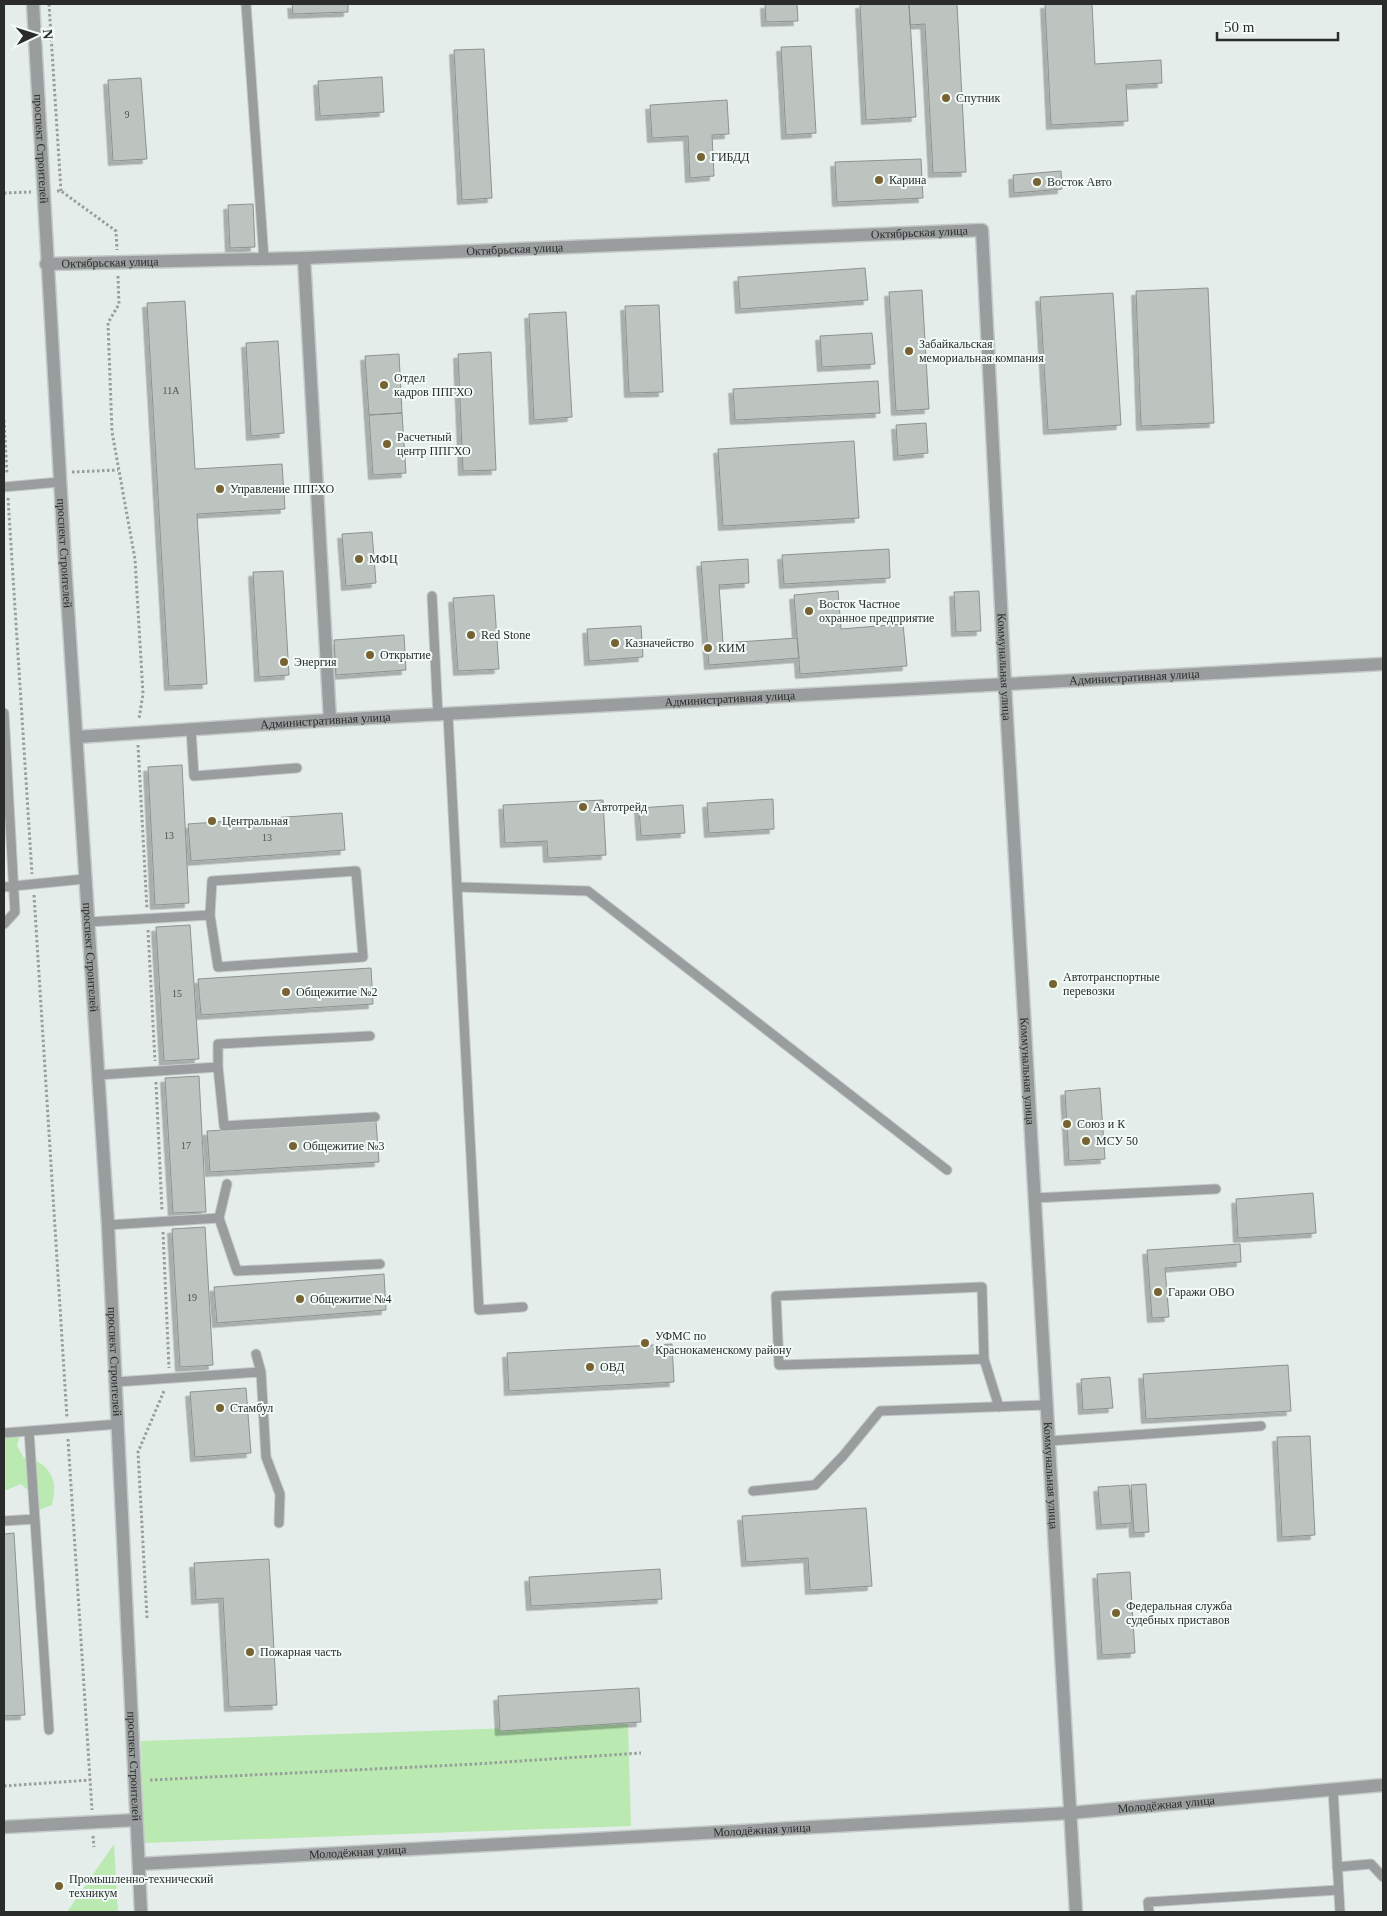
<svg xmlns="http://www.w3.org/2000/svg" width="1387" height="1916" font-family="Georgia,serif">
<style>
.green{fill:#baeab2}
.building{fill:#bdc4c0;stroke:#8c938f;filter:url(#shadow)}
.lines{fill:none;stroke-linecap:round;stroke-linejoin:round}
.service-casing{stroke:#c3cac8;stroke-width:11}
.minor-casing{stroke:#c3cac8;stroke-width:15}
.tertiary-casing{stroke:#c3cac8;stroke-width:15}
.path{stroke:#989e9c;stroke-width:3;stroke-dasharray:2.5 2.5;stroke-linecap:butt}
.service{stroke:#999d9d;stroke-width:9}
.minor{stroke:#999d9d;stroke-width:12}
.tertiary{stroke:#999d9d;stroke-width:12}
.poi-dot{fill:#776231;stroke:#f2fbf8;stroke-width:2}
.labels{text-anchor:middle;dominant-baseline:central;stroke-width:4;stroke-linejoin:round;paint-order:stroke}
.number-label{font-size:10px;fill:#4e5250}
.poi-label{font-size:12px;fill:#292c2b;stroke:#f2fbf8;text-anchor:start}
.street-label{font-size:12px;fill:#292c2b;stroke:#f2fbf8}
</style>
<defs>
<filter id="shadow"><feDropShadow dx="-4.5" dy="4.5" stdDeviation="0" flood-color="#0004"/></filter>
</defs>
<rect width="100%" height="100%" fill="#e5edeb"/>
<path class="green" d="M20 1436 17 1446 24 1458C39 1459 52 1469 54 1485 55 1491 53 1499 52 1505L39 1510 33 1495 21 1484 4 1491V1438Z
M628 1724 631 1826 144 1843 141 1741Z
M114 1844 118 1912H67Z"/>
<path class="building" d="M292 4H348V12L293 14Z
M765 4H797L798 21 766 22Z
M860 4H909L916 117 866 120Z
M909 4H957L966 172 933 173 925 24 910 25Z
M1045 4H1092L1095 64 1161 60 1162 83 1126 85 1128 121 1051 125Z
M811 46 816 133 786 135 781 47Z
M484 49 492 198 462 200 454 50Z
M382 77 384 112 320 116 318 81Z
M141 78 147 159 113 161 108 80Z
M727 100 729 134 712 135 714 176 690 178 688 136 652 138 650 105Z
M921 159 923 198 837 202 835 162Z
M1061 171 1062 189 1014 193 1013 175Z
M253 204 255 247 230 248 228 205Z
M865 268 868 300 740 309 738 277Z
M1208 288 1214 423 1141 426 1136 291Z
M922 290 929 409 896 411 889 292Z
M1113 293 1121 425 1048 430 1040 297Z
M185 301 195 469 282 464 285 509 197 514 207 684 169 686 147 303Z
M659 305 663 392 629 393 625 306Z
M566 312 572 417 534 420 529 314Z
M872 333 875 364 822 367 820 336Z
M278 341 284 433 251 436 246 343Z
M491 352 496 470 463 471 458 354Z
M399 354 402 413 369 415 365 356Z
M878 381 880 413 735 420 733 389Z
M402 413 406 473 373 475 369 415Z
M926 423 928 453 898 456 896 425Z
M854 441 859 518 723 526 718 449Z
M372 532 376 583 346 586 342 534Z
M889 549 890 578 784 584 782 555Z
M748 559 749 583 719 585 723 643 797 638 799 658 709 665 701 562Z
M283 571 289 675 259 677 253 572Z
M838 591 841 629 903 624 907 666 800 674 794 595Z
M979 591 981 631 956 632 954 592Z
M494 595 499 669 458 671 453 598Z
M641 626 643 657 589 661 587 629Z
M404 635 406 670 336 675 334 640Z
M182 765 189 903 155 905 148 767Z
M773 799 774 829 709 833 707 803Z
M603 800 606 855 548 858 547 841 505 843 503 805Z
M683 805 685 833 641 836 639 808Z
M342 813 345 850 191 861 188 824Z
M190 925 199 1059 164 1061 156 927Z
M371 968 373 1004 201 1015 198 979Z
M199 1076 206 1212 173 1213 165 1078Z
M1100 1088 1105 1159 1069 1161 1065 1091Z
M376 1121 379 1162 210 1172 207 1131Z
M1313 1193 1316 1233 1238 1238 1236 1199Z
M205 1227 213 1365 180 1367 172 1229Z
M1240 1244 1241 1262 1165 1268 1169 1317 1152 1318 1147 1250Z
M384 1274 386 1310 217 1323 214 1287Z
M672 1344 674 1382 509 1391 507 1353Z
M1288 1365 1291 1411 1146 1419 1143 1374Z
M1110 1377 1113 1408 1083 1410 1081 1379Z
M246 1388 251 1453 195 1457 190 1392Z
M1310 1436 1315 1535 1282 1537 1277 1437Z
M1146 1484 1149 1532 1134 1533 1131 1485Z
M1129 1485 1132 1523 1101 1525 1098 1487Z
M866 1508 872 1586 810 1590 808 1558 746 1562 742 1516Z
M14 1533 25 1715 4 1716V1534Z
M269 1559 277 1705 229 1707 223 1598 196 1600 194 1563Z
M660 1569 662 1599 531 1606 529 1577Z
M1130 1572 1135 1653 1102 1655 1097 1574Z
M639 1688 641 1722 500 1731 498 1696Z"/>
<g class="lines">
<g class="service-casing">
<path id="service" d="M246 4 264 259
M4 487 60 482
M432 596 438 716
M4 713 15 912 4 924
M448 715 479 1310 523 1307
M191 730 194 776 297 768
M356 871 363 957 218 967 210 915 212 881Z
M4 887 84 879
M458 887 588 891 947 1170
M88 922 210 915
M370 1036 218 1044V1067L224 1126 375 1117
M98 1075 218 1067
M227 1184 219 1218 237 1271 380 1264
M1035 1198 1216 1189
M108 1225 219 1218
M256 1354 261 1372
M984 1359 982 1287 776 1296 779 1365 984 1359 999 1407
M116 1382 261 1372 266 1457 280 1494 279 1523
M29 1431 49 1730
M4 1433 119 1424
M1049 1441 1261 1426
M753 1491 815 1485 843 1456 880 1411 1047 1405
M4 1521 35 1519
M1333 1789 1340 1912
M1337 1867 1371 1864 1383 1877
M1149 1912 1148 1902 1338 1890"/>
</g>
<g class="minor-casing">
<g id="minor">
<path d="M304 258 330 720"/>
<path id="s1" d="M46 264 304 258 982 230 1005 685 1076 1912"/>
<path id="s2" d="M77 737 330 720 1383 664"/>
<path id="s3" d="M139 1864 1070 1813 1383 1785"/>
</g>
</g>
<g class="tertiary-casing">
<g id="tertiary">
<path id="s4" d="M33 4 64 548 108 1225 141 1912"/>
<path d="M4 1827 136 1820"/>
</g>
</g>
<path class="path" d="M49 4 61 191
M57 191H61L116 231 117 250
M4 193 31 192
M118 276 119 304 108 323 112 432 135 559 143 694 139 719
M4 420 7 475
M72 472 118 470
M8 498 32 874
M138 745 147 909
M34 895 67 1418
M148 930 155 1061
M156 1082 162 1211
M163 1232 169 1368
M68 1439 92 1810
M147 1618 138 1452 164 1391
M150 1780 476 1764 641 1753
M4 1786 90 1780
M93 1836 94 1847"/>
<use href="#service" class="service"/>
<use href="#minor" class="minor"/>
<use href="#tertiary" class="tertiary"/>
</g>
<g class="poi-dot">
<circle cx="946" cy="98" r="5"/>
<circle cx="701" cy="157" r="5"/>
<circle cx="879" cy="180" r="5"/>
<circle cx="1037" cy="182" r="5"/>
<circle cx="909" cy="351" r="5"/>
<circle cx="384" cy="385" r="5"/>
<circle cx="387" cy="444" r="5"/>
<circle cx="220" cy="489" r="5"/>
<circle cx="359" cy="559" r="5"/>
<circle cx="809" cy="611" r="5"/>
<circle cx="471" cy="635" r="5"/>
<circle cx="615" cy="643" r="5"/>
<circle cx="708" cy="648" r="5"/>
<circle cx="370" cy="655" r="5"/>
<circle cx="284" cy="662" r="5"/>
<circle cx="583" cy="807" r="5"/>
<circle cx="212" cy="821" r="5"/>
<circle cx="1053" cy="984" r="5"/>
<circle cx="286" cy="992" r="5"/>
<circle cx="1067" cy="1124" r="5"/>
<circle cx="1086" cy="1141" r="5"/>
<circle cx="293" cy="1146" r="5"/>
<circle cx="1158" cy="1292" r="5"/>
<circle cx="300" cy="1299" r="5"/>
<circle cx="645" cy="1343" r="5"/>
<circle cx="590" cy="1367" r="5"/>
<circle cx="220" cy="1408" r="5"/>
<circle cx="1116" cy="1613" r="5"/>
<circle cx="250" cy="1652" r="5"/>
<circle cx="59" cy="1886" r="5"/>
</g>
<g class="labels">
<g class="number-label">
<text x="127" y="114">9</text>
<text x="171" y="390">11А</text>
<text x="169" y="835">13</text>
<text x="267" y="837">13</text>
<text x="177" y="993">15</text>
<text x="186" y="1145">17</text>
<text x="192" y="1297">19</text>
</g>
<g class="poi-label">
<text x="956" y="98">Спутник</text>
<text x="711" y="157">ГИБДД</text>
<text x="889" y="180">Карина</text>
<text x="1047" y="182">Восток Авто</text>
<text x="919" y="344">Забайкальская<tspan x="919" dy="14">мемориальная компания</tspan></text>
<text x="394" y="378">Отдел<tspan x="394" dy="14">кадров ППГХО</tspan></text>
<text x="397" y="437">Расчетный<tspan x="397" dy="14">центр ППГХО</tspan></text>
<text x="230" y="489">Управление ППГХО</text>
<text x="369" y="559">МФЦ</text>
<text x="819" y="604">Восток Частное<tspan x="819" dy="14">охранное предприятие</tspan></text>
<text x="481" y="635">Red Stone</text>
<text x="625" y="643">Казначейство</text>
<text x="718" y="648">КИМ</text>
<text x="380" y="655">Открытие</text>
<text x="294" y="662">Энергия</text>
<text x="593" y="807">Автотрейд</text>
<text x="222" y="821">Центральная</text>
<text x="1063" y="977">Автотранспортные<tspan x="1063" dy="14">перевозки</tspan></text>
<text x="296" y="992">Общежитие №2</text>
<text x="1077" y="1124">Союз и К</text>
<text x="1096" y="1141">МСУ 50</text>
<text x="303" y="1146">Общежитие №3</text>
<text x="1168" y="1292">Гаражи ОВО</text>
<text x="310" y="1299">Общежитие №4</text>
<text x="655" y="1336">УФМС по<tspan x="655" dy="14">Краснокаменскому району</tspan></text>
<text x="600" y="1367">ОВД</text>
<text x="230" y="1408">Стамбул</text>
<text x="1126" y="1606">Федеральная служба<tspan x="1126" dy="14">судебных приставов</tspan></text>
<text x="260" y="1652">Пожарная часть</text>
<text x="69" y="1879">Промышленно-технический<tspan x="69" dy="14">техникум</tspan></text>
</g>
<g class="street-label">
<text stroke="none"><textPath href="#s4" startOffset="145">проспект Строителей</textPath></text>
<text stroke="none"><textPath href="#s1" startOffset="874">Октябрьская улица</textPath></text>
<text stroke="none"><textPath href="#s1" startOffset="469">Октябрьская улица</textPath></text>
<text stroke="none"><textPath href="#s1" startOffset="64">Октябрьская улица</textPath></text>
<text stroke="none"><textPath href="#s4" startOffset="550">проспект Строителей</textPath></text>
<text stroke="none"><textPath href="#s1" startOffset="1374">Коммунальная улица</textPath></text>
<text stroke="none"><textPath href="#s2" startOffset="1059">Административная улица</textPath></text>
<text stroke="none"><textPath href="#s2" startOffset="654">Административная улица</textPath></text>
<text stroke="none"><textPath href="#s2" startOffset="249">Административная улица</textPath></text>
<text stroke="none"><textPath href="#s4" startOffset="955">проспект Строителей</textPath></text>
<text stroke="none"><textPath href="#s1" startOffset="1779">Коммунальная улица</textPath></text>
<text stroke="none"><textPath href="#s4" startOffset="1360">проспект Строителей</textPath></text>
<text stroke="none"><textPath href="#s1" startOffset="2184">Коммунальная улица</textPath></text>
<text stroke="none"><textPath href="#s4" startOffset="1765">проспект Строителей</textPath></text>
<text stroke="none"><textPath href="#s3" startOffset="1029">Молодёжная улица</textPath></text>
<text stroke="none"><textPath href="#s3" startOffset="624">Молодёжная улица</textPath></text>
<text stroke="none"><textPath href="#s3" startOffset="219">Молодёжная улица</textPath></text>
</g>
</g>
<rect width="1387" height="1916" fill="none" stroke="#292c2b" stroke-width="10"/>
<g transform="translate(35 35) rotate(86)" stroke="#f2fbf8" stroke-width="4" paint-order="stroke">
<path d="M0-4L9 19L0 12L-9 19Z" fill="#292c2b"/>
<text y="-8" font-size="14" font-weight="bold" text-anchor="middle" fill="#292c2b">N</text>
</g>
<path d="M1217 32v8h121v-8" fill="none" stroke="#292c2b" stroke-width="2.5"/>
<text x="1224" y="32" font-size="15" fill="#292c2b" stroke="#f2fbf8" stroke-width="4" paint-order="stroke">50 m</text>
</svg>
